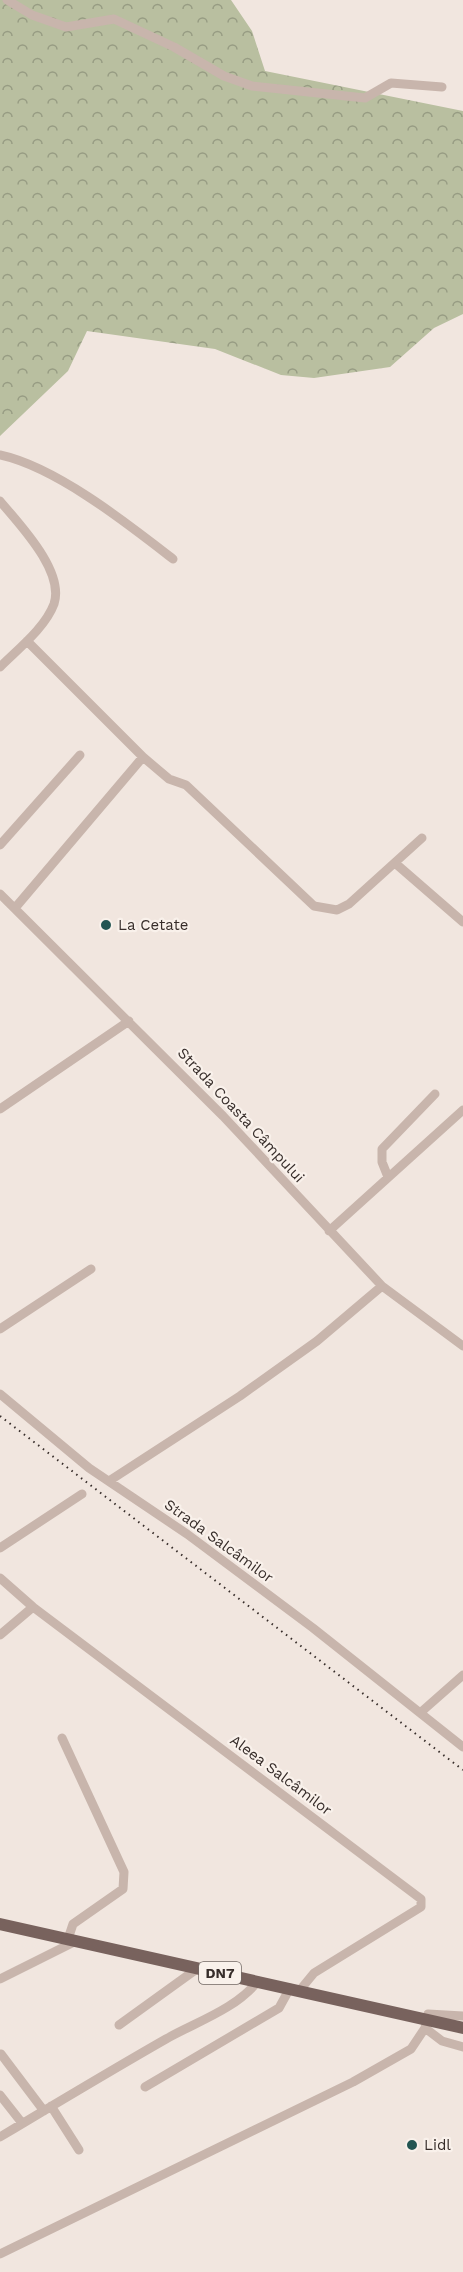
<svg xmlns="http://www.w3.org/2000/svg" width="463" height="2272" font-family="'Work Sans',sans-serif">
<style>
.forest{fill:url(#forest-crowns)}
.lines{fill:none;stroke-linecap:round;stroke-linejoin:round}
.minor{stroke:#c8b5ac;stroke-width:9}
.major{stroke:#78625d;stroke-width:12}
.rail{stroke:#372d2a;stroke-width:2;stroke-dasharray:1.5 4.5;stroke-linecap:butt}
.poi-dot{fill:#235552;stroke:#f9f1eb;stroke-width:2}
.labels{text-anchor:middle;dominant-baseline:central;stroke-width:4.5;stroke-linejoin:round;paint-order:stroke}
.shield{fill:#f9f1eb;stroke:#716864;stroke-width:1.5}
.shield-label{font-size:14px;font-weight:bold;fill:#372d2a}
.poi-label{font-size:15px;fill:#372d2a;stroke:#f9f1eb;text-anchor:start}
.street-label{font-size:15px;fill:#372d2a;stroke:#f9f1eb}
</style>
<defs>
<pattern id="forest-crowns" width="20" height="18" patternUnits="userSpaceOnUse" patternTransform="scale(1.5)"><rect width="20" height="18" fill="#b9bfa0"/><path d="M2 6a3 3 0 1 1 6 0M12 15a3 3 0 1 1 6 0" fill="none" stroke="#979c83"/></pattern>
</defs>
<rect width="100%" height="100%" fill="#f1e6df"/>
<path class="forest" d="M0 0H231L252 31 265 71 463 111V314L434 328 390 367 314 378 281 375 215 349 87 331 68 371 0 436Z"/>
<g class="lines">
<path class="minor" d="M7 0 32 15 66 27 114 19 174 47 224 76 252 86 365 98 391 83 442 87
M0 455C56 467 128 524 173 559
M0 501C19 524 65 571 54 604 45 628 18 649 0 667
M27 641 143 757 169 779 186 785 314 906 337 910 349 904 422 838
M0 845 80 755
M395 863 463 922
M0 894 223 1116 382 1286 463 1346
M15 908 143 757
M0 1109 129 1021
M388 1177 382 1162V1149L435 1094
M329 1231 463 1110
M0 1329 91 1269
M0 1394 89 1468 187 1534 313 1628 463 1747
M109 1481 240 1396 317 1341 382 1286
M0 1548 82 1494
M0 1578 33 1607 421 1899V1907L314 1973 300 1990
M0 1635 33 1607
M420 1713 463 1675
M62 1738 124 1872 123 1889 73 1924 68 1939
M0 1979 76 1941
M119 2025 198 1968
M425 2028 442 2041 463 2047
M1 2054 44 2111
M145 2087 279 2008 290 1988
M0 2095 22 2123
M51 2106 79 2150
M0 2137C55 2104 110 2071 166 2039 196 2022 236 2009 258 1981
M0 2254 353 2082 411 2049 425 2028 428 2014 463 2016"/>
<path class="major" d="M0 1924 463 2028"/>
<path class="rail" d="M0 1416 463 1770"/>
</g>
<g class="poi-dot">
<circle cx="106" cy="925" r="6"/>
<circle cx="412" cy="2145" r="6"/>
</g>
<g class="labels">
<rect class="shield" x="199" y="1962" width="42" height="22" rx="4.5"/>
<g class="shield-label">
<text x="220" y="1973">DN7</text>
</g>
<g class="poi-label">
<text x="118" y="925">La Cetate</text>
<text x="424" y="2145">Lidl</text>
</g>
<g class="street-label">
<text transform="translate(241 1115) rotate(47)">Strada Coasta Câmpului</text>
<text transform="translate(219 1541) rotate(36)">Strada Salcâmilor</text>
<text transform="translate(281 1775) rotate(37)">Aleea Salcâmilor</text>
</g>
</g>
</svg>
